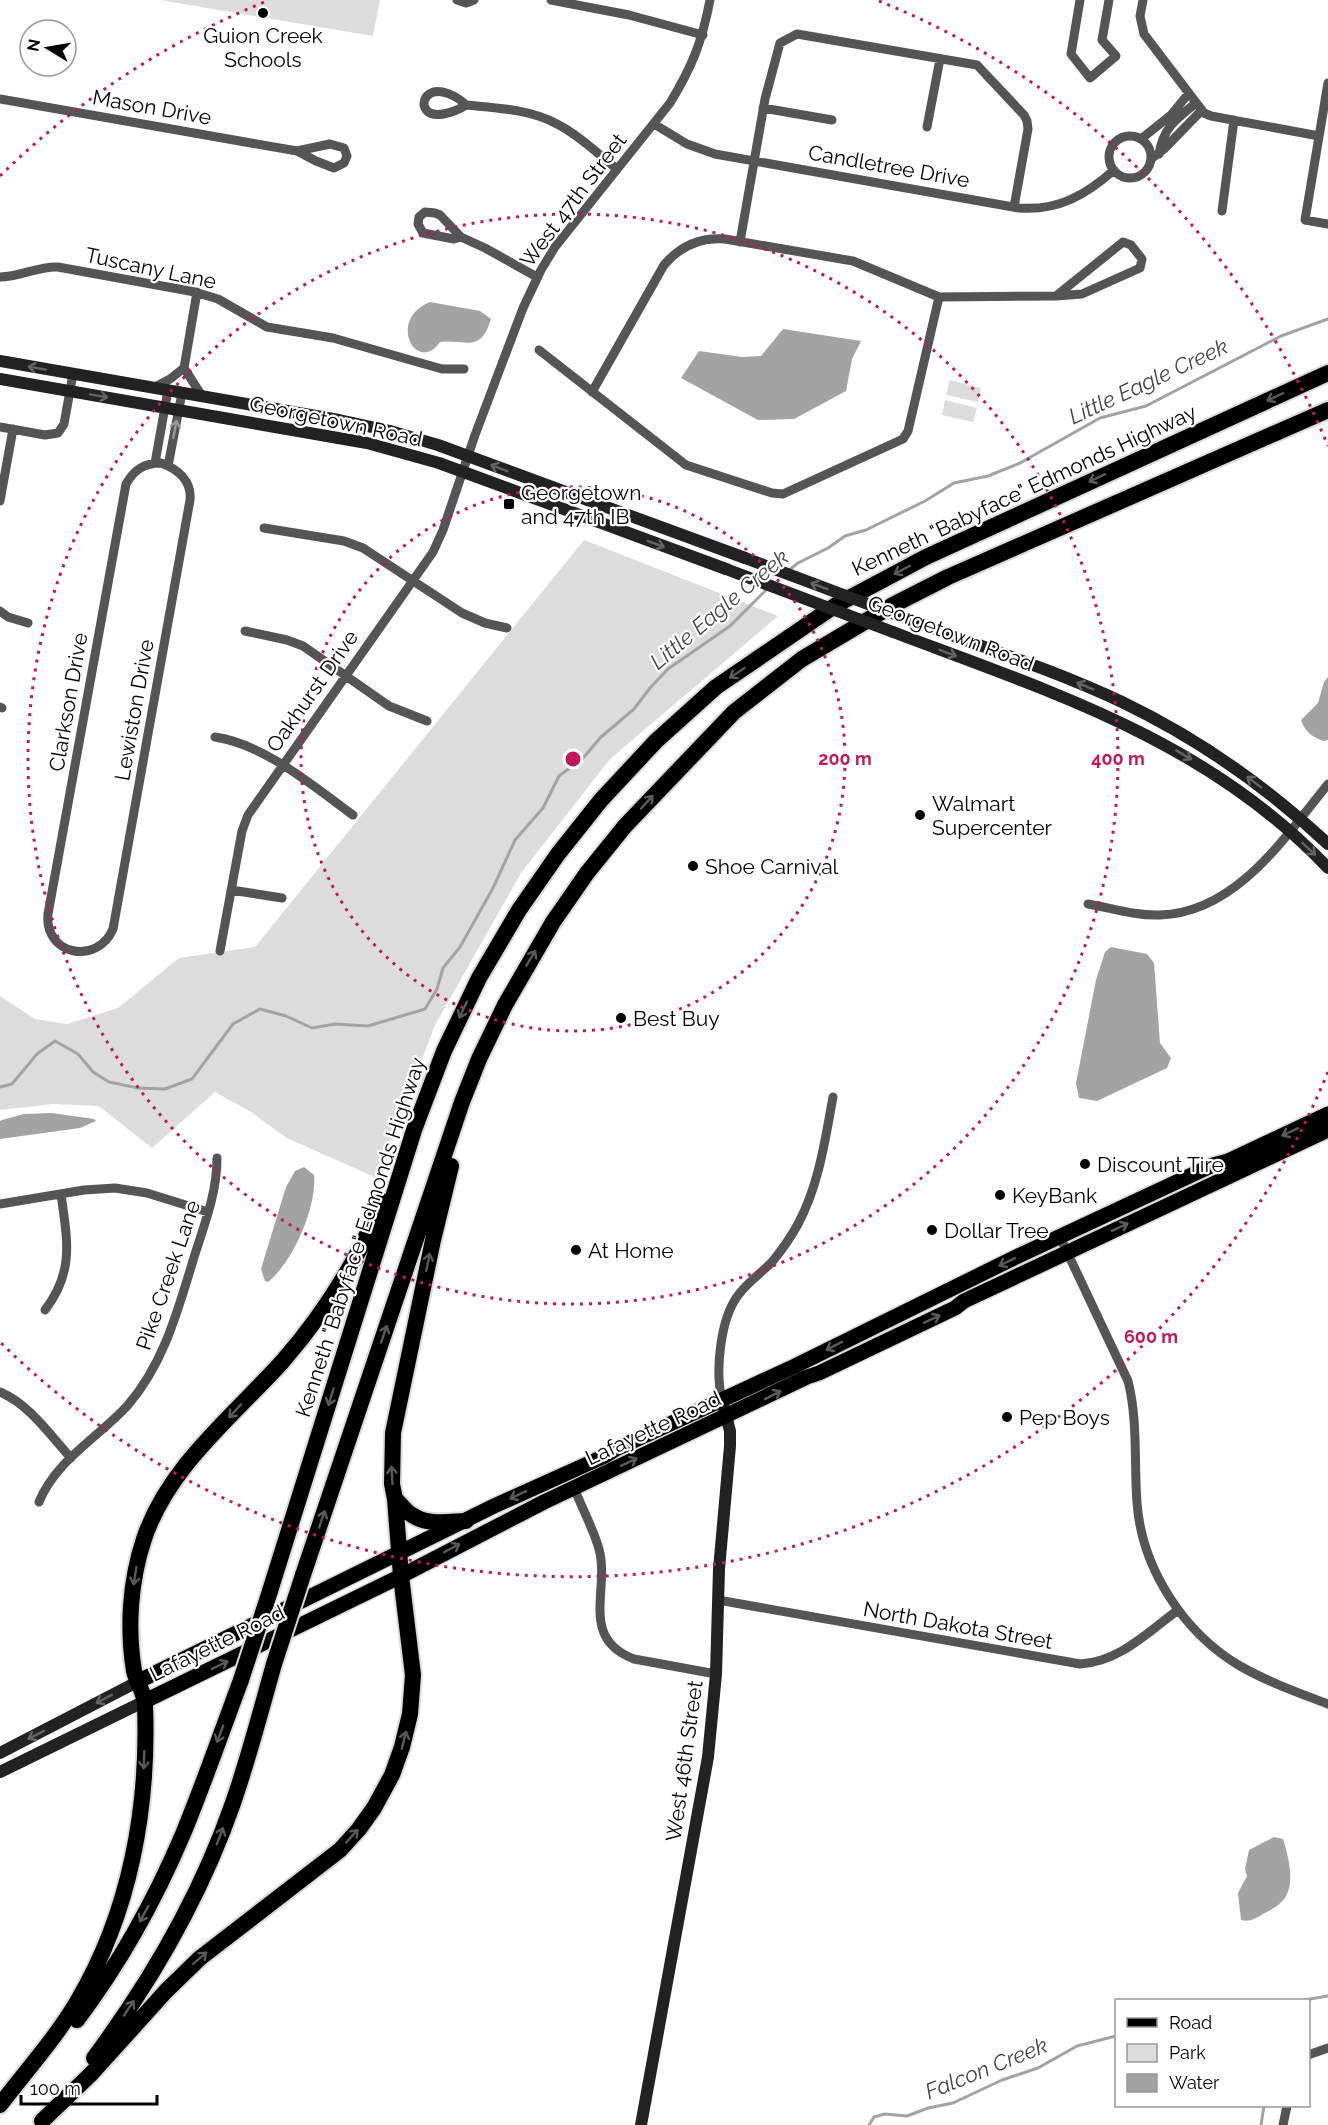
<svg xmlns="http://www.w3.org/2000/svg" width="1328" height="2125" font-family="Raleway,sans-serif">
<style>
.green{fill:#dcdcdc}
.water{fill:#a3a3a3}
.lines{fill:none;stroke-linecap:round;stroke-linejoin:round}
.stream{stroke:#a3a3a3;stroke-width:3}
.primary-casing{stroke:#dbdbdb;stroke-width:18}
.highway-casing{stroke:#dbdbdb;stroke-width:20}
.street{stroke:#555;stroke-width:9}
.secondary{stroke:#222;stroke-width:12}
.primary{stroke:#000;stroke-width:15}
.highway{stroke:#000;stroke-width:16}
.highway-bridge-casing{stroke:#dbdbdb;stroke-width:20;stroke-linecap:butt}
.secondary-bridge{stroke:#222;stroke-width:12}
.highway-bridge{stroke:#000;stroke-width:16}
.oneway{stroke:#646464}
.oneway2{stroke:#595959}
.oneway3{stroke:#999}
.ring{fill:none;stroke:#c2185b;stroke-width:3;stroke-dasharray:3 6}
.poi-dot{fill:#000;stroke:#fff;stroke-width:2}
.labels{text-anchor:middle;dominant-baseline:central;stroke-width:4.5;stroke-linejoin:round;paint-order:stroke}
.poi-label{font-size:21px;fill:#000;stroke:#fff;text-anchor:start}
.street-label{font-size:21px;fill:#000;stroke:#fff}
.water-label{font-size:22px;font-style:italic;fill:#444;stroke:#fff}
.centre{fill:#c2185b;stroke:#fff;stroke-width:3}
.ring-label{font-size:18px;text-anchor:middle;font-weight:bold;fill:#c2185b;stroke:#fff;stroke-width:4.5;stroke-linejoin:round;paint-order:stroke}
</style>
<rect width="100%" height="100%" fill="#fff"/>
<path class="green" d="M160 0H380L373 36Z
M950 380 981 388 978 402 946 395Z
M945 400 977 408 973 422 942 415Z
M584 540 778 616 610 759 521 873 435 1025 377 1178 287 1138 251 1112 215 1092 152 1148 99 1106 52 1104 0 1110V996L35 1019 67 1024 118 1008 179 958 255 947Z"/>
<path class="water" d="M430 302 480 311 491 319C480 354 467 339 440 342 417 375 386 320 430 302Z
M783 329 861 341 852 359 846 391 794 419 758 420 681 378 699 351 742 357 761 356Z
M1328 677V740L1324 741C1312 737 1305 732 1301 720L1318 703 1324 682Z
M1111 947 1147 954 1154 963 1160 1043 1171 1058 1167 1068 1097 1101 1079 1098 1076 1083 1096 980 1105 952Z
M52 1113 94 1119 96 1121 80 1128 0 1139V1121L2 1120 24 1114Z
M304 1167 314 1175C317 1207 293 1262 268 1282L265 1281 261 1269 286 1187 295 1171Z
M1274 1837 1283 1839C1288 1855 1295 1881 1286 1896 1282 1904 1271 1910 1263 1914 1255 1919 1250 1922 1241 1920L1238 1893 1247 1876 1245 1869 1249 1850Z"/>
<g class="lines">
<path class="stream" d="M788 571 798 563 828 548 845 536 866 530 925 501 954 483 988 476 1020 463 1100 418 1146 406 1281 336 1328 319
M0 1087 12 1084 37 1054 55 1041 78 1054 93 1072 109 1082 138 1088 165 1089 192 1079 233 1024 260 1009 286 1016 312 1028 335 1024 368 1026 425 1009 437 989 443 968 460 947 493 888 515 840 543 808 559 776 583 758 601 737 634 709 650 688 668 669 730 626 767 589
M1304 2000 1328 1996
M869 2125 874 2117 885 2114 907 2116 928 2108 953 2103 1002 2080 1038 2068 1077 2046 1116 2036
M1261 2125 1264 2106"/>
<g class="primary-casing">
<path id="primary" d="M137 1682 494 1506 605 1456 616 1449 795 1366 1016 1257 1213 1165 1228 1161 1328 1114
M145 1701 401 1576 544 1502 807 1377 819 1373 955 1308 964 1301 1328 1130"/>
</g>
<g class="highway-casing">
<path id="highway" d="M395 1499C400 1503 404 1509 409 1513 426 1526 446 1522 466 1521
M303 1575 462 1102 479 1059 505 1005 553 922 587 873 625 826 734 712 802 659 893 605 948 577 1328 410
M270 1591 414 1130 444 1051 479 978 519 910 558 854 601 800 656 741 716 687 836 605 926 557 1328 373
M77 2020C120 1963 155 1900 183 1834 204 1783 222 1731 241 1680
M94 2058C152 1980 201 1895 233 1803 249 1757 261 1710 274 1664
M0 2105C26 2071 55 2039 77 2002 130 1913 149 1808 145 1705 145 1694 137 1683 134 1671 127 1628 130 1581 144 1539 168 1467 232 1417 282 1362 324 1314 358 1260 382 1201
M42 2121 91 2074 166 1991 200 1958 340 1850 359 1829 374 1808 392 1775 402 1747 410 1714 413 1675 401 1576 395 1499 392 1484 393 1433 433 1240 451 1166"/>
</g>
<path class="street" d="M457 0 466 3 474 0
M551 0 629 15 703 35
M1080 0 1071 54 1090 78 1116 56 1102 40 1109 0
M1143 0 1140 16 1144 34 1204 113 1211 116 1319 136
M1328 83 1305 220 1328 224
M0 99 297 151 316 161 334 168 344 163 347 156 344 148 330 144 297 151
M466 105C457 111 428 123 424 105 424 102 425 98 427 96 438 85 458 97 466 105 496 108 530 109 557 124 579 135 598 154 617 169
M763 108 832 120
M654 124 687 144 715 154 1019 208C1058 211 1086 195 1114 170
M927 127 940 59
M1109 157a21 21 0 1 1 42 0a21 21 0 1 1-42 0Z
M1141 139 1171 115 1189 93
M1159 154C1163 128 1176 119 1196 103
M1151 159 1164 149 1202 110
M1222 211 1234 120
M461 237 454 239 423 233 418 224 419 217 425 212 435 213 440 215 461 237 485 248 537 277
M740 242 765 99 780 43 797 34 977 65 1024 115 1027 121 1028 129 1014 207
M1123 242 1131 245 1142 259 1140 268 1082 294 1056 296Z
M0 277C20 277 38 266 58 267L195 292 218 299 267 327 333 338 442 369H464
M539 350 686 465 772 493 783 494 903 439 908 431 939 297
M184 368 197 292
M184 368 202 396
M153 388 170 379 184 368
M592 392 664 265C680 246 700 237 725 239L853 261 939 297 1056 296
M0 427 45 435 58 433 64 424 73 374
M155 463 168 390
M161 463C178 469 192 481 190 500L113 929C97 966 44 955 48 914L126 484C134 470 144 463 161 463Z
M168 466 182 393
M0 501 13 429
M264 528 344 541 363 548 462 613 485 623 507 628
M0 611 8 617 28 623
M245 631 287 640 303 646 389 706 427 721
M0 707 2 708
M215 737C264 744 313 786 353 815
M231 890 282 898
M1088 904C1111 908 1136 916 1160 915 1236 913 1285 837 1328 784
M220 951 242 831 248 815 433 552 443 530 475 435 523 308 541 270 555 247 670 103C692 67 702 42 710 0
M0 1204 84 1190 115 1188 147 1193 208 1212
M1060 1237 1128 1381C1138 1420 1134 1463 1137 1503 1142 1569 1184 1633 1240 1666 1268 1682 1299 1693 1328 1704
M45 1310C75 1271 67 1239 61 1194
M0 1392C29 1404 50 1435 71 1458
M722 1400C715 1371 720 1318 739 1294 748 1282 761 1273 772 1262 781 1251 791 1237 798 1224 819 1185 825 1140 833 1097
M574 1488C582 1508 593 1528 599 1549 610 1590 579 1638 634 1659L716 1674
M39 1502C56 1460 99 1437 128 1405 166 1361 179 1305 196 1251 206 1220 217 1191 217 1158
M718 1600 1080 1664C1119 1662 1148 1632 1178 1610
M1308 2055 1328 2048
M1283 2125 1287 2106"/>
<path class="secondary" d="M0 361 339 420 390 431 438 445 745 558
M0 379 367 443 439 463 726 569
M913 621C982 647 1054 670 1122 702 1197 738 1267 787 1328 844
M893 632C1052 692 1208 741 1328 868
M0 1753 137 1682
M0 1772 145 1701
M641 2125 708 1757 716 1674 719 1569 730 1446V1431L724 1408"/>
<use href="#primary" class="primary"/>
<use href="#highway" class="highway"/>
<g class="highway-bridge-casing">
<path id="highway-bridge" d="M274 1664 303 1575
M241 1680 270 1591"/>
</g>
<path class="secondary-bridge" d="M745 558 913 621
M726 569 893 632"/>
<use href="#highway-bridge" class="highway-bridge"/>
</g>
<defs><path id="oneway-shaft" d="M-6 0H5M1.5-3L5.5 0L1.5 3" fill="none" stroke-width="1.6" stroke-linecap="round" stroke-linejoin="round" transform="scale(1.5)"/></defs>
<g class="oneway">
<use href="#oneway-shaft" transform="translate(37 368) rotate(-170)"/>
<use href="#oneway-shaft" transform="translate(99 396) rotate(10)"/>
<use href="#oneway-shaft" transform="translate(499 468) rotate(-160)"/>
<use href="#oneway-shaft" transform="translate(656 544) rotate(20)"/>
<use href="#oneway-shaft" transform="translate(819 586) rotate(-159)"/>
<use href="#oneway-shaft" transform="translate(948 653) rotate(21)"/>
<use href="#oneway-shaft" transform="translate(1085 686) rotate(-158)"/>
<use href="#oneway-shaft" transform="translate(1184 755) rotate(31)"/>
<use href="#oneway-shaft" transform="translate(1254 782) rotate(-143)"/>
<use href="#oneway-shaft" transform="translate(1309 849) rotate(43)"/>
<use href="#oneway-shaft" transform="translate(104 1699) rotate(152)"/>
<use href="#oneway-shaft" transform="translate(36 1735) rotate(153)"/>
</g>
<g class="oneway2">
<use href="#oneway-shaft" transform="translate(1275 397) rotate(155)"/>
<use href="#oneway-shaft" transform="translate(1097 478) rotate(155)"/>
<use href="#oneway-shaft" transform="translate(902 570) rotate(152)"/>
<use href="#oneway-shaft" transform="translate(737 673) rotate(146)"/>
<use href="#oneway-shaft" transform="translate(647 802) rotate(-48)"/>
<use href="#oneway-shaft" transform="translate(531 958) rotate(-59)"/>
<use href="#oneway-shaft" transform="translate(463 1010) rotate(115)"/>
<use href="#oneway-shaft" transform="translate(1290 1132) rotate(155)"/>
<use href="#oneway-shaft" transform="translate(1120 1227) rotate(-25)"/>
<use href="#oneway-shaft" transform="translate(428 1262) rotate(-78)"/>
<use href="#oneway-shaft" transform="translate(1007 1262) rotate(154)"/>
<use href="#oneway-shaft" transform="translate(932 1319) rotate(-25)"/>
<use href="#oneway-shaft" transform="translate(384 1334) rotate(-71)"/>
<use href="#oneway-shaft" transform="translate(834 1346) rotate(153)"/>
<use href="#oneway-shaft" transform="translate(773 1395) rotate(-27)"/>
<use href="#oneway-shaft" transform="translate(331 1397) rotate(107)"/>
<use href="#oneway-shaft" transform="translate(235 1411) rotate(133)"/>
<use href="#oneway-shaft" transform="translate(629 1462) rotate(-25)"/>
<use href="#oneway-shaft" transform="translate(392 1475) rotate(-93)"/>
<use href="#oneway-shaft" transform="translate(518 1495) rotate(155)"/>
<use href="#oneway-shaft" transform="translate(322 1519) rotate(-71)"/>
<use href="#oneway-shaft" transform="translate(452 1548) rotate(-28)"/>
<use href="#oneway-shaft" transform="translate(135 1576) rotate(99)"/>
<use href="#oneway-shaft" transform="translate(220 1665) rotate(-26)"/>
<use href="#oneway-shaft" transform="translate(220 1734) rotate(111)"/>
<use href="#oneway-shaft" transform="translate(404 1740) rotate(-76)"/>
<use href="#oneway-shaft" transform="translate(144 1760) rotate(92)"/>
<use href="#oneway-shaft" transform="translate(220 1836) rotate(-69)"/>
<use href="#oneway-shaft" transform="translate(352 1836) rotate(-48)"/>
<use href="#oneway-shaft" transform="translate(144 1914) rotate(119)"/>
<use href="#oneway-shaft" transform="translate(200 1958) rotate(-41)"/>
<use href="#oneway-shaft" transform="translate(129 2008) rotate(-56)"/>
</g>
<use class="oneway3" href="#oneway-shaft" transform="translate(175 429) rotate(-79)"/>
<g class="ring">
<circle cx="573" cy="759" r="272"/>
<circle cx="573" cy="759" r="545"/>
<path d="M1328 1072A817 817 0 0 1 0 1342M0 176A817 817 0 0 1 267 1M879 1A817 817 0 0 1 1328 446"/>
</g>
<g class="poi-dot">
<circle cx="263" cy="13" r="6"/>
<rect x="503" y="498" width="12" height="12" rx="3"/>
<circle cx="920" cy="815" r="6"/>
<circle cx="693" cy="866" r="6"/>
<circle cx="621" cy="1018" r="6"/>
<circle cx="1085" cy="1164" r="6"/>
<circle cx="1000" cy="1195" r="6"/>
<circle cx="932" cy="1230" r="6"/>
<circle cx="576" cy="1250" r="6"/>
<circle cx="1007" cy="1417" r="6"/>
</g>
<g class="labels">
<g class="poi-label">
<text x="263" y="35" text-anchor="middle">Guion Creek<tspan x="263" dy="24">Schools</tspan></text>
<text x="521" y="492">Georgetown<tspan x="521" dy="24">and 47th IB</tspan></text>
<text x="932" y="803">Walmart<tspan x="932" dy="24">Supercenter</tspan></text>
<text x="705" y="866">Shoe Carnival</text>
<text x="633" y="1018">Best Buy</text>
<text x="1097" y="1164">Discount Tire</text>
<text x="1012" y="1195">KeyBank</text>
<text x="944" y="1230">Dollar Tree</text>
<text x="588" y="1250">At Home</text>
<text x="1019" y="1417">Pep Boys</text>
</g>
<g class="street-label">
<text transform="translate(152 107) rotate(10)">Mason Drive</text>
<text transform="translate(889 166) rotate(10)">Candletree Drive</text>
<text transform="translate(573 200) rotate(-53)">West 47th Street</text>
<text transform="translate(151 268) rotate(12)">Tuscany Lane</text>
<text transform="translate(336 421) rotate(12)">Georgetown Road</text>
<text transform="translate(1024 490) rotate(-25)">Kenneth "Babyface" Edmonds Highway</text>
<text transform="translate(951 633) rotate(21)">Georgetown Road</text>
<text transform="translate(312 691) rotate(-55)">Oakhurst Drive</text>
<text transform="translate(68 702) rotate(-80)">Clarkson Drive</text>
<text transform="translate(134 710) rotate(-80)">Lewiston Drive</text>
<text transform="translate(360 1237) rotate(-72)">Kenneth "Babyface" Edmonds Highway</text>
<text transform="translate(168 1275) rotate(-71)">Pike Creek Lane</text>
<text transform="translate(653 1428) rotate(-25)">Lafayette Road</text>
<text transform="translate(958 1625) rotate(10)">North Dakota Street</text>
<text transform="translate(217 1643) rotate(-26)">Lafayette Road</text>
<text transform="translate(684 1761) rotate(-82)">West 46th Street</text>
</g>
<g class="water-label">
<text transform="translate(1148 381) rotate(-25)">Little Eagle Creek</text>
<text transform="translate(719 609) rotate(-40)">Little Eagle Creek</text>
<text transform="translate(986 2068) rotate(-22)">Falcon Creek</text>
</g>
</g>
<circle cx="573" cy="759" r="9" class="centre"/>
<g class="ring-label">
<text x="845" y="765">200 m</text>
<text x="1118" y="765">400 m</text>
<text x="1151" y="1343">600 m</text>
</g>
<rect x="1115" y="1999" width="195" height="108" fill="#ffffff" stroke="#999999" stroke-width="1.5"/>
<rect x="1127" y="2018" width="30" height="9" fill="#000000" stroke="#999999" stroke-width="1.5"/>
<text x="1169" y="2029" font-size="18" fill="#000000">Road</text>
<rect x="1127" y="2044" width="30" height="18" fill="#dcdcdc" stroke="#999999" stroke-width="1.5"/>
<text x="1169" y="2059" font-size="18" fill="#000000">Park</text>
<rect x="1127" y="2074" width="30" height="18" fill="#a3a3a3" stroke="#999999" stroke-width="1.5"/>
<text x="1169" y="2089" font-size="18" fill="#000000">Water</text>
<g transform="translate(48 48) rotate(281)"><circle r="28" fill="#ffffff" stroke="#999999" stroke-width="1.5"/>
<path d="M0-4.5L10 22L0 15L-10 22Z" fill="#000000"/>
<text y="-9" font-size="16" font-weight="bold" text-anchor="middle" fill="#000000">N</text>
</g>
<path d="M21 2095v9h136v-9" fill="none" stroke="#000000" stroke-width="3"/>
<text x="30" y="2095" font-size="18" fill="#000000" stroke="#ffffff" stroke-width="4.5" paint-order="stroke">100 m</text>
</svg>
